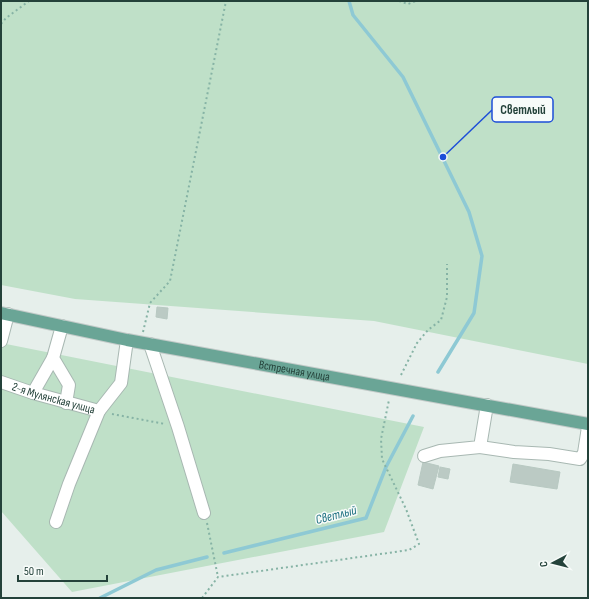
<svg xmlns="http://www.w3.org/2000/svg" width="589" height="599" font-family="'Sofia Sans Condensed',sans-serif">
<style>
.green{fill:#bfe0c8}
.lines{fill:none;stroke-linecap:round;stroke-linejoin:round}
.stream{stroke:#8ec9d4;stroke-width:3.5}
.building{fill:#bbcac4;stroke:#b8c9c2}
.minor-casing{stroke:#a8b8b2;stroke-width:14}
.major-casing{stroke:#c2cac8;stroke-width:14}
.path{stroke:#86b3a5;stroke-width:2;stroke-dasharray:2 3;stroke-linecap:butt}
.minor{stroke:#fff;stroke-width:12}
.major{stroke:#6aa596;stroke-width:12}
.labels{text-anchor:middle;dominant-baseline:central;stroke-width:3;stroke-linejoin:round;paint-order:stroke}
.street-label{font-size:12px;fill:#24423a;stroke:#f7fbf9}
.water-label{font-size:13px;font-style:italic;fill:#1c6f80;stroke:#f7fbf9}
.leader{fill:none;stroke:#1d4ed8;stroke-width:1.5}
.callout-dot{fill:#1d4ed8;stroke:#f7fbf9;stroke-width:1.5}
.callout{fill:#f7fbf9;stroke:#1d4ed8;stroke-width:1.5}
.callout-label{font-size:13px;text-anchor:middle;font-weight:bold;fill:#24423a}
</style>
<rect width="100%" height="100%" fill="#e6efeb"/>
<path class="green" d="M1 1H588V364L374 321 75 299 1 285Z
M1 343 424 427 384 532 72 592 1 511Z"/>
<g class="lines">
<path class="stream" d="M349 1 353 15 403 77 469 212 482 256 474 313 438 372
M224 553 366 518 386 467 413 416
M100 598 156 570 207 557"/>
</g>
<path class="building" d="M157 307 168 308 167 319 156 317Z
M423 462 439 466 433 489 418 485Z
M513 464 560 472 557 489 510 482Z
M440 467 450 469 448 479 438 477Z"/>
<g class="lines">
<g class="minor-casing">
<g id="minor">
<path d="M62 326 53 358 69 385 66 403"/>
<path d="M1 341 8 314"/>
<path d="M150 344 178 427 204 513"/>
<path id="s1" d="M1 382 33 393 99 411 121 383 127 340"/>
<path d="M33 393 53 358"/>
<path d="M480 447 514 452 549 454 580 459 584 453 588 427"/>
<path d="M424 456 440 451 480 447 487 405"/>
<path d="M56 522 69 484 99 411"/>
</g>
</g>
<g class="major-casing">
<g id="major">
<path id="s2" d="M1 313 127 340 588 424"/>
</g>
</g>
<path class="path" d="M399 1 408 4 416 1
M1 24 6 18 29 1
M143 332 150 303 170 281 226 1
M401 375 417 343 428 330 441 320 447 297V264
M112 414 165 424
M207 523 218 577
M202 598 218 577 409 550 419 544 406 509 382 459 381 439 389 400"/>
<use href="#minor" class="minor"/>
<use href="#major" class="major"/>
</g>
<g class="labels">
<g class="street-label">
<text stroke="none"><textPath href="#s2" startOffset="299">Встречная улица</textPath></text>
<text stroke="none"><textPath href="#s1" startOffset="55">2-я Мулянская улица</textPath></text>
</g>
<g class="water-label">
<text transform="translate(336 515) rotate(-14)">Светлый</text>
</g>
</g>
<path class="leader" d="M443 157L492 110"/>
<circle class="callout-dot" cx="443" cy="157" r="4"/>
<rect class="callout" x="492" y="97" width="61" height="25" rx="4"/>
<g class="callout-label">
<text x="523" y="114">Светлый</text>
</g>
<rect width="589" height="599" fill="none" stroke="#24423a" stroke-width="4"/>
<g transform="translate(553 563) rotate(263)" stroke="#f7fbf9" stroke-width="3" paint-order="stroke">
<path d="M0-3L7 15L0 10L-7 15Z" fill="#24423a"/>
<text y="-6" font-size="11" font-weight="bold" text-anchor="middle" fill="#24423a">С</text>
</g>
<path d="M18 575v6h89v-6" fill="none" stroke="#24423a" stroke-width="2"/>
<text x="24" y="575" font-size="12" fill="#24423a" stroke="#f7fbf9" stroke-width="3" paint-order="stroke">50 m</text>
</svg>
